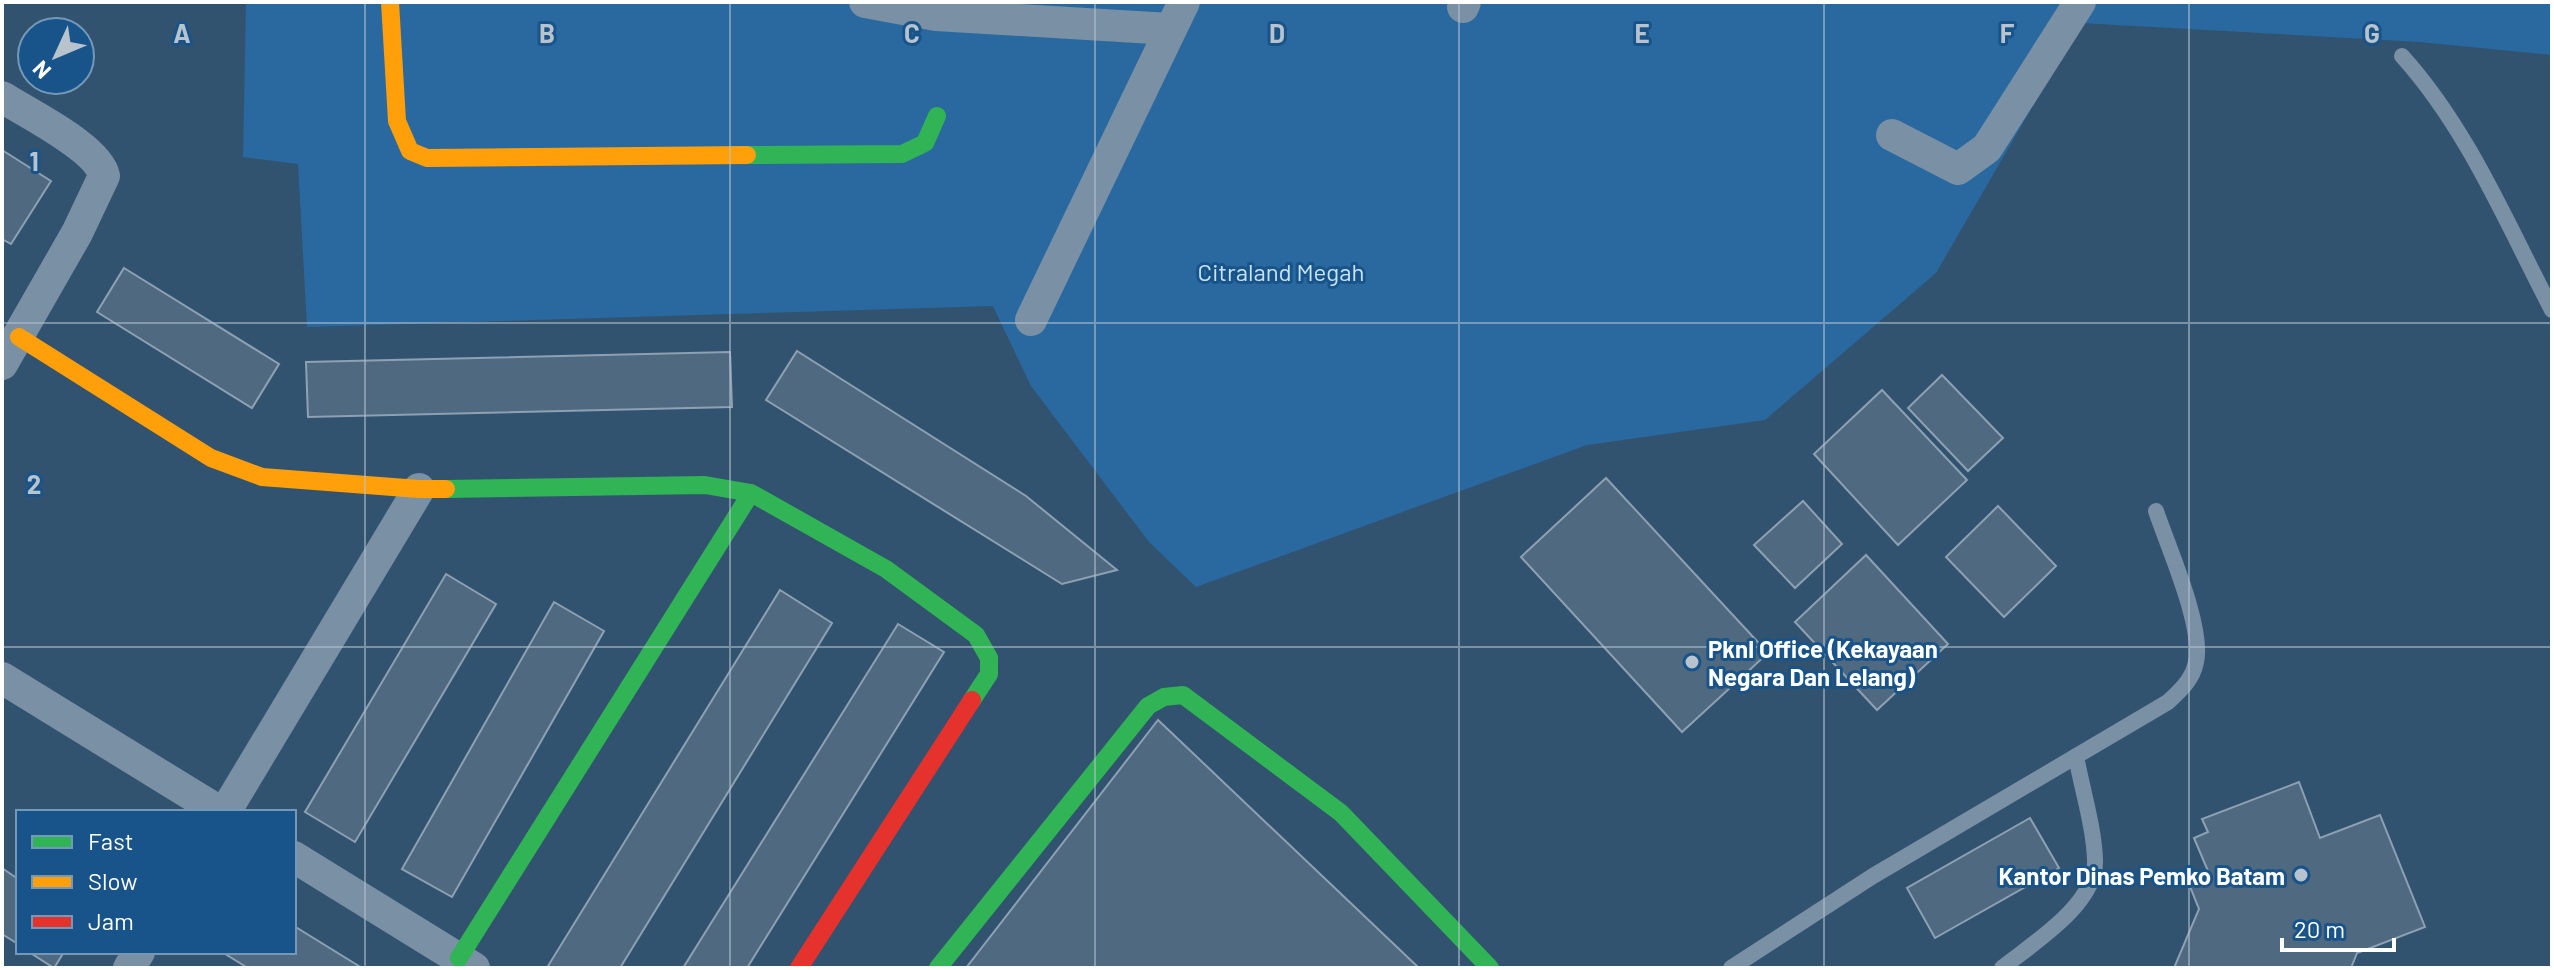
<svg xmlns="http://www.w3.org/2000/svg" width="2554" height="970" font-family="Barlow,sans-serif">
<style>
.green{fill:#29699f}
.building{fill:#4f6980;stroke:#8da1b2;stroke-width:2}
.lines{fill:none;stroke-linecap:round;stroke-linejoin:round}
.lane{stroke:#7990a5;stroke-width:16}
.street{stroke:#7990a5;stroke-width:32}
.fast{stroke:#30b455;stroke-width:18}
.slow{stroke:#ff9f0a;stroke-width:18}
.jam{stroke:#e5322d;stroke-width:18}
.grid{fill:none;stroke:#b7c3cd;stroke-width:2;stroke-opacity:0.55}
.poi-dot{fill:#b7c3cd;stroke:#185489;stroke-width:3}
.labels{text-anchor:middle;dominant-baseline:central;stroke-width:6;stroke-linejoin:round;paint-order:stroke}
.park-label{font-size:24px;fill:#c6e3fa;stroke:#185489}
.poi-label{font-size:24px;font-weight:bold;fill:#fff;stroke:#185489;text-anchor:start}
.grid-label{font-size:26px;text-anchor:middle;font-weight:bold;fill:#b7c3cd;stroke:#185489;stroke-width:6;stroke-linejoin:round;paint-order:stroke}
</style>
<rect width="100%" height="100%" fill="#32536f"/>
<path class="green" d="M246 2H2552V55L2420 42 2081 23 1936 273 1765 420 1587 445 1196 587 1149 542 1031 386 993 306 307 327 298 164 243 157Z"/>
<path class="building" d="M2 150 51 181 11 244 2 239Z
M124 268 279 364 252 408 97 312Z
M797 351 1026 496 1117 570 1062 584 766 400Z
M730 352 732 407 308 417 306 362Z
M1942 375 2003 438 1968 471 1908 408Z
M1882 390 1967 480 1898 545 1814 454Z
M1606 478 1768 653 1682 732 1521 557Z
M1803 501 1842 544 1795 588 1754 545Z
M1998 506 2056 566 2004 617 1946 557Z
M1866 555 1948 644 1877 710 1795 622Z
M446 574 496 604 355 842 305 812Z
M780 590 832 623 620 968H552L548 966Z
M554 602 604 631 452 897 402 869Z
M898 624 944 652 747 968H683Z
M1158 720 1419 968H966Z
M2299 782 2320 838 2380 815 2425 927 2357 953 2351 968H2174L2199 909 2187 879 2208 871 2194 838 2208 832 2202 819Z
M2030 818 2059 868 1935 938 1907 888Z
M2 868 18 879V944L2 934Z
M294 926 362 968H248L222 952H294Z
M29 952H64L54 968Z"/>
<g class="lines">
<path class="lane" d="M2402 56C2468 129 2507 224 2552 310
M1731 968 1873 876 2168 702C2180 691 2193 679 2196 662 2204 627 2168 547 2156 511
M2002 968C2033 943 2097 904 2095 860 2094 827 2082 789 2076 756"/>
<path class="street" d="M865 2 936 15 1170 29
M1463 7 1465 2
M2 97C27 113 99 148 104 176L77 233 2 364
M1892 135 1958 169 1987 148 2080 2
M1031 320 1184 2
M2 678 220 812
M225 812 419 489
M294 857 474 968
M129 968 139 952"/>
<path class="fast" d="M747 155 902 154 925 143 937 116
M446 489 705 485 751 493 886 569 976 635 989 658V674L972 700
M459 958 751 493
M938 968 1148 706 1164 697 1183 695 1341 813 1490 968"/>
<path class="slow" d="M390 2 397 121 410 151 427 158 747 155
M19 337 211 458 262 477 419 489H446"/>
<path class="jam" d="M799 968 972 700"/>
</g>
<path class="grid" d="M365 2V968M730 2V968M1095 2V968M1459 2V968M1824 2V968M2189 2V968M2 323H2552M2 647H2552"/>
<g class="poi-dot">
<circle cx="1692" cy="662" r="8"/>
<circle cx="2301" cy="875" r="8"/>
</g>
<g class="labels">
<g class="park-label">
<text x="1281" y="271">Citraland Megah</text>
</g>
<g class="poi-label">
<text x="1708" y="648">Pknl Office (Kekayaan<tspan x="1708" dy="28">Negara Dan Lelang)</tspan></text>
<text x="2285" y="875" text-anchor="end">Kantor Dinas Pemko Batam</text>
</g>
</g>
<g class="grid-label">
<text x="182" y="43">A</text>
<text x="547" y="43">B</text>
<text x="912" y="43">C</text>
<text x="1277" y="43">D</text>
<text x="1642" y="43">E</text>
<text x="2007" y="43">F</text>
<text x="2372" y="43">G</text>
<text x="34" y="171">1</text>
<text x="34" y="494">2</text>
</g>
<rect width="2554" height="970" fill="none" stroke="#ffffff" stroke-width="8"/>
<rect x="16" y="810" width="280" height="144" fill="#185489" stroke="#7498b8" stroke-width="2"/>
<rect x="32" y="836" width="40" height="12" fill="#30b455" stroke="#7498b8" stroke-width="2"/>
<text x="88" y="850" font-size="24" fill="#ffffff">Fast</text>
<rect x="32" y="876" width="40" height="12" fill="#ff9f0a" stroke="#7498b8" stroke-width="2"/>
<text x="88" y="890" font-size="24" fill="#ffffff">Slow</text>
<rect x="32" y="916" width="40" height="12" fill="#e5322d" stroke="#7498b8" stroke-width="2"/>
<text x="88" y="930" font-size="24" fill="#ffffff">Jam</text>
<g transform="translate(56 56) rotate(226)"><circle r="38" fill="#185489" stroke="#7498b8" stroke-width="2"/>
<path d="M0-6L14 30L0 20L-14 30Z" fill="#b7c3cd"/>
<text y="-12" font-size="22" font-weight="bold" text-anchor="middle" fill="#ffffff">N</text>
</g>
<path d="M2282 938v12h112v-12" fill="none" stroke="#ffffff" stroke-width="4"/>
<text x="2294" y="938" font-size="24" fill="#ffffff" stroke="#185489" stroke-width="6" paint-order="stroke">20 m</text>
</svg>
